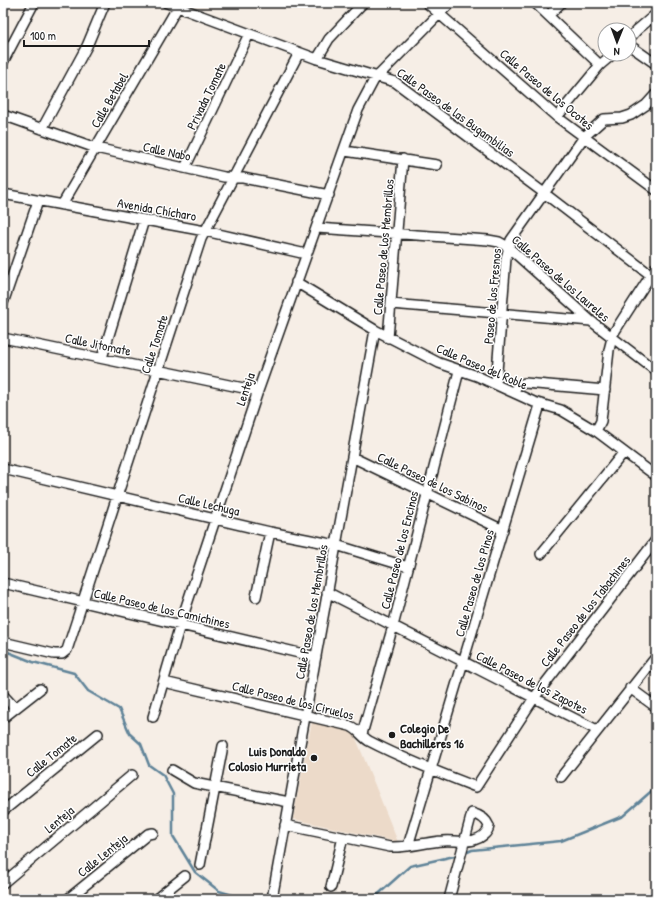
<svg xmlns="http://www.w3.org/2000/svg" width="659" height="902" font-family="'Patrick Hand',sans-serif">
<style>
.built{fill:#ecdac9}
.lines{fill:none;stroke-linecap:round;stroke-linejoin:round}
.stream{stroke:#5f8398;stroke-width:2.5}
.minor-casing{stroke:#1c1c1c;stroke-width:12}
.minor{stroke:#fff;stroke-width:9}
.poi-dot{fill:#1c1c1c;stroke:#fff;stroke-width:1.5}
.labels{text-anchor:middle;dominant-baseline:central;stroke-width:3;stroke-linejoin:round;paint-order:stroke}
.street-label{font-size:13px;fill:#1c1c1c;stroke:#fff}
.poi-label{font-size:13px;font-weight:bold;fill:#1c1c1c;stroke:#fff;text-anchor:start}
</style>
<rect width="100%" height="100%" fill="#f6eee6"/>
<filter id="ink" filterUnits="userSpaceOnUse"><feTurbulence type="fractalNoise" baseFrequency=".025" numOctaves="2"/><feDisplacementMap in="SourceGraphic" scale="8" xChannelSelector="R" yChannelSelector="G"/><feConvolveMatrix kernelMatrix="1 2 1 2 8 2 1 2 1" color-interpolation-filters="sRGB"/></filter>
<g filter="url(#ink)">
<path class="built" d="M312 721 353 731 398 842 293 819Z"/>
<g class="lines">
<path class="stream" d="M3 650 33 662 74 673 88 691 119 709 130 734 141 744 149 765 163 775 173 794V836L195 872 219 891 246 899
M463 854 472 850 561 841 623 816 656 787
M373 899 410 866 459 855"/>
<g class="minor-casing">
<path id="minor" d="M167 3 317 59 395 82 544 193 656 279
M427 3 557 117 656 190
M535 3 600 65
M549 15 561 3
M629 39 637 30 656 14
M629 45 656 64
M317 59 329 39 363 3
M3 62 34 3
M3 115 96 148 224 177 243 178 329 195
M557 117 600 65 613 54
M42 129 87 46 105 3
M345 151 437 165
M185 168 249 34
M3 194 205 231 306 254
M62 205 180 3
M317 228 488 240 499 242 508 247 591 321 656 371
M296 282 375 330 439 363 477 376 534 402 561 410 596 431 656 476
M3 303 38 201
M391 304 591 321
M3 338 258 391
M388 338 403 159
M102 358 144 220
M496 384 506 258 511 240 584 137 604 119 622 118 631 115 646 105 656 94
M513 392 518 385 525 383 605 390
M596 431 601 421 609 350 613 334 656 267
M352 457 503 530
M3 469 270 532 336 545 408 567
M541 554 624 452
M3 583 316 657
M327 592 597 730
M256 597 270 532
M3 642 54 654H62L67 650 201 239 299 53
M164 682 350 726C358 729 362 737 369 741 403 759 440 773 476 787L534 698 656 540
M630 688 656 707
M3 695 15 708
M153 717 180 625 258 391 358 110 374 80 450 3
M3 718 40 689
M362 734 393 626 459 371
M172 770 194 783 289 802
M561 777 656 657
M3 811 98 734
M285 825 390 847C408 848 425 842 443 841 453 840 464 843 474 840 481 838 488 833 489 826 486 818 479 815 472 813L449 899
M408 846 540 405
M200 865 223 746
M3 883 132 775
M331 887 343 837
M68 899 148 834 153 833
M156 899 185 876
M272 899 375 330"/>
</g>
<use href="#minor" class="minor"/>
</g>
</g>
<g class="poi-dot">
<circle cx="392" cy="735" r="4"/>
<circle cx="314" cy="758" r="4"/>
</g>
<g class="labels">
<g class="street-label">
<text transform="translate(547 89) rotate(40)">Calle Paseo de los Ocotes</text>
<text transform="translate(206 96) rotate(-64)">Privada Tomate</text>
<text transform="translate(109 100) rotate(-60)">Calle Betabel</text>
<text transform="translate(456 112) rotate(36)">Calle Paseo de las Bugambilias</text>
<text transform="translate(167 151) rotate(12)">Calle Nabo</text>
<text transform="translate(157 209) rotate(10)">Avenida Chícharo</text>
<text transform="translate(383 247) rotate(-85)">Calle Paseo de los Membrillos</text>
<text transform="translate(561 278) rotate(41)">Calle Paseo de los Laureles</text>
<text transform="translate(492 296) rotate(-85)">Paseo de los Fresnos</text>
<text transform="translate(98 344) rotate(12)">Calle Jitomate</text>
<text transform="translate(154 344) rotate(-72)">Calle Tomate</text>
<text transform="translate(482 366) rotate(23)">Calle Paseo del Roble</text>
<text transform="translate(245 389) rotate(-71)">Lenteja</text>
<text transform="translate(433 482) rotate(26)">Calle Paseo de los Sabinos</text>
<text transform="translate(209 504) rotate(13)">Calle Lechuga</text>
<text transform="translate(399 550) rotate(-76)">Calle Paseo de los Encinos</text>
<text transform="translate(474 583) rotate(-74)">Calle Paseo de los Pinos</text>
<text transform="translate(162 608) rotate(13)">Calle Paseo de los Camichines</text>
<text transform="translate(585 611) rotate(-52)">Calle Paseo de los Tabachines</text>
<text transform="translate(311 612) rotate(-80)">Calle Paseo de los Membrillos</text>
<text transform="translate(532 682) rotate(27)">Calle Paseo de los Zapotes</text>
<text transform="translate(293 700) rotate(14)">Calle Paseo de los Ciruelos</text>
<text transform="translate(51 755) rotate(-39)">Calle Tomate</text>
<text transform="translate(59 819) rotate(-40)">Lenteja</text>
<text transform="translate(102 855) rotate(-39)">Calle Lenteja</text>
</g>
<g class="poi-label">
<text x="400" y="728">Colegio De<tspan x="400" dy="15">Bachilleres 16</tspan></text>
<text x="306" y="751" text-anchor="end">Luis Donaldo<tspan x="306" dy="15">Colosio Murrieta</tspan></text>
</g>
</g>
<rect width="659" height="902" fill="none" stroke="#fff" stroke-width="16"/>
<rect x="8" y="8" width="643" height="886" fill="none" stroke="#1c1c1c" stroke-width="1.5" filter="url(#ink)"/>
<g transform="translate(617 42) rotate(181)"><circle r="19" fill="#ffffff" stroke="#a4a4a4"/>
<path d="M0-3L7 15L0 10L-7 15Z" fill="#1c1c1c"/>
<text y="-6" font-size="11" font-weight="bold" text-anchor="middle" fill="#1c1c1c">N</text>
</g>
<path d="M24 40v6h125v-6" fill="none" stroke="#1c1c1c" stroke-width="2"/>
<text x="30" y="40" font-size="12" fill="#1c1c1c" stroke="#ffffff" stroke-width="3" paint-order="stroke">100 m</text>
</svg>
